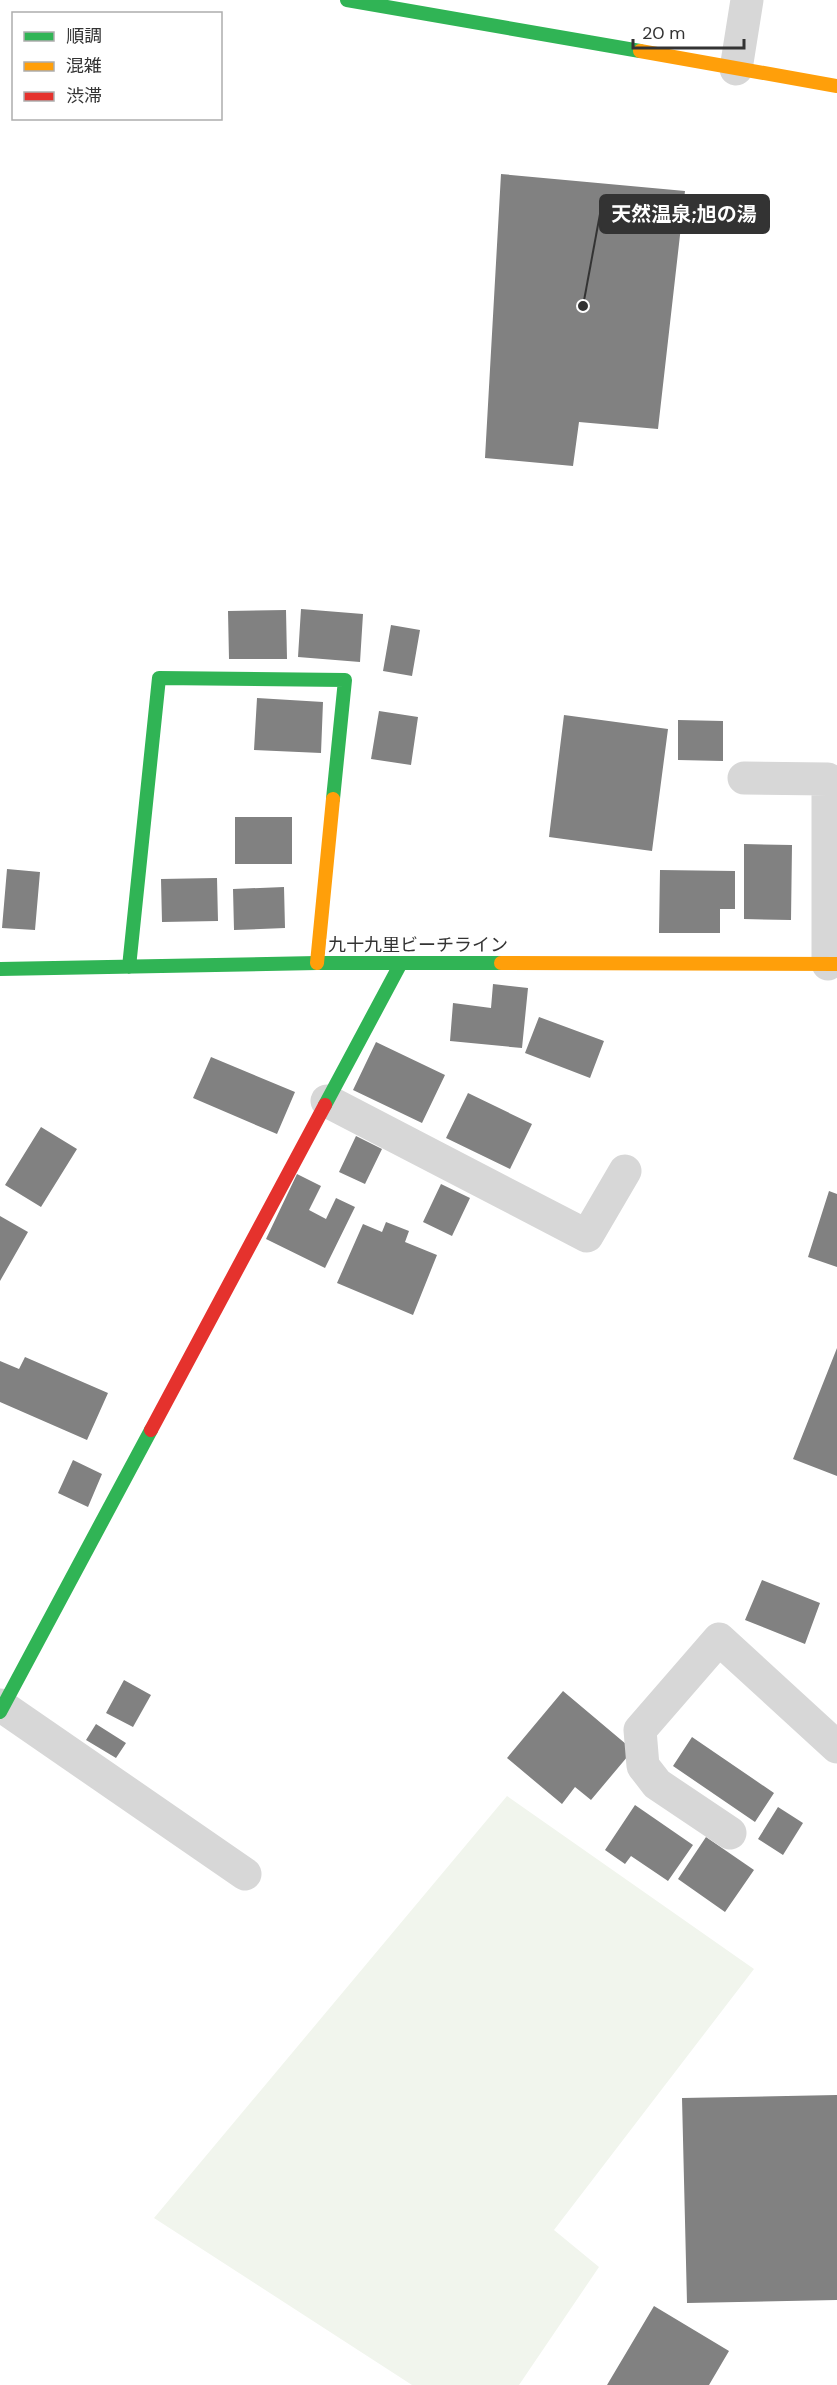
<svg xmlns="http://www.w3.org/2000/svg" width="837" height="2385" font-family="'DM Sans','Noto Sans JP',sans-serif">
<style>
.green{fill:#f1f5ed}
.building{fill:#818181}
.lines{fill:none;stroke-linecap:round;stroke-linejoin:round}
.street{stroke:#d7d7d7;stroke-width:33}
.fast{stroke:#30b455;stroke-width:14}
.slow{stroke:#ff9f0a;stroke-width:14}
.jam{stroke:#e5322d;stroke-width:14}
.labels{text-anchor:middle;dominant-baseline:central;stroke-width:6;stroke-linejoin:round;paint-order:stroke}
.street-label{font-size:18px;fill:#333;stroke:#fff}
.leader{fill:none;stroke:#333;stroke-width:2}
.callout-dot{fill:#333;stroke:#fff;stroke-width:2}
.callout{fill:#333;stroke:#333;stroke-width:2}
.callout-label{font-size:20px;text-anchor:middle;font-weight:bold;fill:#fff}
</style>
<rect width="100%" height="100%" fill="#fff"/>
<path class="green" d="M507 1796 754 1969 554 2230 599 2267 519 2385H412L154 2218Z"/>
<path class="building" d="M501 174 685 191 658 429 579 422 573 466 485 458Z
M301 609 363 614 360 662 298 657Z
M286 610 287 659H229L228 611Z
M391 625 420 630 412 676 383 671Z
M257 698 323 702 321 753 254 750Z
M379 711 418 717 411 765 371 759Z
M564 715 668 729 652 851 549 837Z
M678 720 723 721V761L678 760Z
M235 817H292V864H235Z
M744 844 792 845 791 920 744 919Z
M7 869 40 872 35 930 2 928Z
M660 870 735 871V909H720V933H659Z
M217 878 218 921 162 922 161 879Z
M284 887 285 928 234 930 233 889Z
M493 984 528 988 522 1048 450 1041 453 1003 491 1008Z
M539 1017 604 1041 590 1078 525 1053Z
M376 1042 445 1075 422 1123 353 1090Z
M211 1057 295 1092 277 1134 193 1098Z
M468 1093 532 1124 510 1169 446 1138Z
M41 1127 77 1149 41 1207 5 1185Z
M356 1136 382 1149 365 1184 339 1172Z
M297 1174 321 1186 309 1210 326 1219 336 1198 355 1207 325 1268 266 1239Z
M441 1184 470 1198 452 1236 423 1222Z
M829 1191 837 1194V1267L808 1257Z
M0 1216 28 1232 0 1281Z
M386 1222 409 1231 405 1242 437 1255 413 1315 337 1283 363 1224 382 1232Z
M837 1348V1476L793 1459Z
M25 1357 108 1393 87 1440 0 1402V1361L19 1369Z
M73 1460 102 1474 88 1507 58 1493Z
M762 1580 820 1603 805 1644 745 1620Z
M124 1680 151 1695 133 1727 106 1713Z
M563 1691 633 1750 591 1800 575 1787 562 1804 507 1758Z
M96 1724 126 1743 116 1758 86 1740Z
M692 1737 774 1793 755 1822 673 1766Z
M635 1805 693 1845 668 1881 631 1856 625 1864 605 1850Z
M778 1807 803 1823 783 1855 758 1839Z
M706 1837 754 1870 725 1912 678 1879Z
M837 2095V2300L687 2303 682 2098Z
M654 2306 729 2351 709 2385H607Z"/>
<g class="lines">
<path class="street" d="M736 69 747 0
M744 778 828 779V964
M327 1101 587 1236 625 1171
M0 1705 245 1874
M730 1833 657 1784 643 1766 640 1730 719 1639 837 1747"/>
<path class="fast" d="M347 0 640 51
M129 967 159 678 345 680 333 799
M0 969 317 963H501
M325 1105 401 963
M0 1712 151 1430"/>
<path class="slow" d="M640 51 837 86
M317 963 333 799
M501 963 837 964"/>
<path class="jam" d="M151 1430 325 1105"/>
</g>
<g class="labels">
<g class="street-label">
<text x="418" y="945">九十九里ビーチライン</text>
</g>
</g>
<path class="leader" d="M583 306L600 214"/>
<circle class="callout-dot" cx="583" cy="306" r="6"/>
<rect class="callout" x="600" y="195" width="169" height="38" rx="6"/>
<g class="callout-label">
<text x="684" y="221">天然温泉;旭の湯</text>
</g>
<rect x="12" y="12" width="210" height="108" fill="#ffffff" stroke="#adadad" stroke-width="1.5"/>
<rect x="24" y="32" width="30" height="9" fill="#30b455" stroke="#adadad" stroke-width="1.5"/>
<text x="66" y="42" font-size="18" fill="#333333">順調</text>
<rect x="24" y="62" width="30" height="9" fill="#ff9f0a" stroke="#adadad" stroke-width="1.5"/>
<text x="66" y="72" font-size="18" fill="#333333">混雑</text>
<rect x="24" y="92" width="30" height="9" fill="#e5322d" stroke="#adadad" stroke-width="1.5"/>
<text x="66" y="102" font-size="18" fill="#333333">渋滞</text>
<path d="M633 39v9h111v-9" fill="none" stroke="#333333" stroke-width="3"/>
<text x="642" y="39" font-size="18" fill="#333333" stroke="#ffffff" stroke-width="4.5" paint-order="stroke">20 m</text>
</svg>
